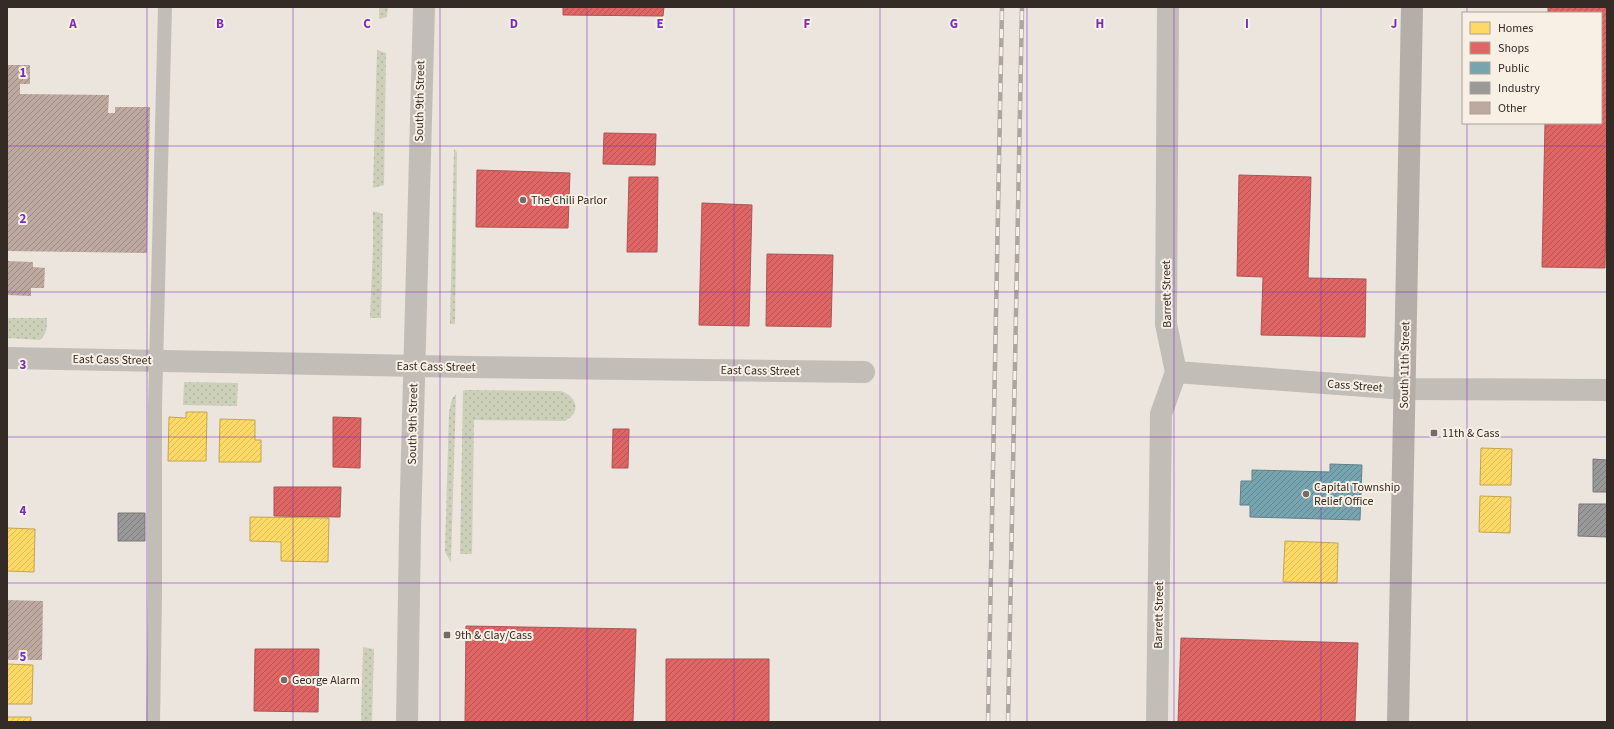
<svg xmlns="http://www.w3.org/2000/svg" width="1614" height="729" font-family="'Source Sans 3',sans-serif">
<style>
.grass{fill:url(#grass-dots)}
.homes{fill:url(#homes-hatch);stroke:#c2a553}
.shops{fill:url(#shops-hatch);stroke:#ac5453}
.public{fill:url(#public-hatch);stroke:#628086}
.industry{fill:url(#industry-hatch);stroke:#7b7877}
.building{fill:url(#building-hatch)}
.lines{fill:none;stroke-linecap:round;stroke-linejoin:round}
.lane{stroke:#c3bdb8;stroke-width:14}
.street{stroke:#c3bdb8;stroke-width:22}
.secondary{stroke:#b4ada8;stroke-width:22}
.rail-casing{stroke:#aba6a2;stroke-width:4.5}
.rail{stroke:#f8efe5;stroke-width:3;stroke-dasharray:9;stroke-linecap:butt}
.grid{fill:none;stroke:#7b2cbf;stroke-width:1;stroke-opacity:0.55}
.poi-dot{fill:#746c67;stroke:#f8efe5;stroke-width:1.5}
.labels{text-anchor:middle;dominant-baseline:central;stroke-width:4;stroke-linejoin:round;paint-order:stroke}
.street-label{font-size:12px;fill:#342b27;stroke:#f8efe5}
.poi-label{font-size:12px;fill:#342b27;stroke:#f8efe5;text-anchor:start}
.grid-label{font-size:13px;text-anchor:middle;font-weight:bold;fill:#7b2cbf;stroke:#f8efe5;stroke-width:4;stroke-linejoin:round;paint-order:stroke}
</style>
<defs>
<pattern id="grass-dots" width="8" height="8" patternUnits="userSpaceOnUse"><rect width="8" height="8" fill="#ccd0b9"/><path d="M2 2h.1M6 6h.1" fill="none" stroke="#b0b39f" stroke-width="1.8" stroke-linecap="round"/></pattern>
<pattern id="homes-hatch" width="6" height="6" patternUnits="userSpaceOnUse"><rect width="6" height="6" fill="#ffd966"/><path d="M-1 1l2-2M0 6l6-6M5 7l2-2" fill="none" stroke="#dbba58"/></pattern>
<pattern id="shops-hatch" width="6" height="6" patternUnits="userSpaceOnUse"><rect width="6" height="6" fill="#e06666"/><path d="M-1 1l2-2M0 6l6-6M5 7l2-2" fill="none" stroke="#b65454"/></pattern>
<pattern id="public-hatch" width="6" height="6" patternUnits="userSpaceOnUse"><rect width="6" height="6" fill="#76a5af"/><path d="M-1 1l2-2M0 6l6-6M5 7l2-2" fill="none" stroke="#62878e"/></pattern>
<pattern id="industry-hatch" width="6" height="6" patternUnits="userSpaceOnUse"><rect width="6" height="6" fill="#999"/><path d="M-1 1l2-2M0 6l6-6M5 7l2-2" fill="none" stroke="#7e7d7d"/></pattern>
<pattern id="building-hatch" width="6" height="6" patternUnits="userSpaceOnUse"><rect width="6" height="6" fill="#bea9a0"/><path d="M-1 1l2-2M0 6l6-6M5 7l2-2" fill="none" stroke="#9b8a82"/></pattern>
</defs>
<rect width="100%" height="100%" fill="#ebe5de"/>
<path class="grass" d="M379 7H388L387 17 379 19Z
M377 50 386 53 384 185 373 188Z
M454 149 457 152 455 324H450Z
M373 211 383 214 381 318H370L373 246Z
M7 318H47C47 327 47 334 40 340L7 338Z
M184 382 238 383 237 406 183 405Z
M465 390 560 391C577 395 582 413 565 421L474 420 472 554H460L463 391Z
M456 394 451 562 446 554 445 550 449 412 452 399Z
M363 647 374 649 372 722H361Z"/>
<path class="homes" d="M186 412H207L206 461H168L169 417 186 418Z
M220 419 255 420V440H261V462H219Z
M1481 448 1512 449 1511 485H1480Z
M1480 496 1511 497 1510 533 1479 532Z
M250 517 329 518 328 562 281 561V542L250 541Z
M7 528 35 529 34 572 7 571Z
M1285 541 1338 543 1337 583 1283 582Z
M7 664 33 665 32 704H7Z
M7 717H31V722H7Z"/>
<path class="shops" d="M563 7H664L663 16 563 15Z
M1548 7H1607V174L1605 268 1542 267 1545 123H1601V13H1548Z
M604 133 656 134 655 165 603 164Z
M477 170 570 173 568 228 476 227Z
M1239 175 1311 177 1308 278 1366 279 1365 337 1261 335 1263 277 1237 276Z
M629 177H658L657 252H627Z
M702 203 752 205 749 326 699 325Z
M767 254 833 255 831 327 766 326Z
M333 417 361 418 360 468 333 467Z
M613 429H629L628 468H612Z
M274 487H341L340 517 274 516Z
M466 626 636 629 633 722H465Z
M1181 638 1358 643 1355 722H1178Z
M255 649H319L318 712 254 711Z
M666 659H769V722H666Z"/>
<path class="public" d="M1330 464 1362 465 1360 520 1250 517V505H1240L1241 481H1252V470L1330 472Z"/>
<path class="industry" d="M1593 459 1607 460V492H1593Z
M1579 504H1607V537L1578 536Z
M118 513H145V541H118Z"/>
<path class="building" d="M7 65H30V84H20V94L109 95 108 113H115V107H150L147 253 7 251Z
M7 261 33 262V267L45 268 44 288H31V296L7 295Z
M7 600 43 601 42 660H7Z"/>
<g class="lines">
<path class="lane" d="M153 722 155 596V407L165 7"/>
<path class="street" d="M7 358 470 367 864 372
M1176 372 1405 389 1607 390
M407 722 410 529 424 7
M1157 722 1161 414 1176 372 1166 324 1168 7"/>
<path class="secondary" d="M1398 722 1412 7"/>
<g class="rail-casing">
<path id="rail" d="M988 722 1002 7
M1008 722 1022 7"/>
</g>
<use href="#rail" class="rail"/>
</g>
<path class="grid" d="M147 7V722M293 7V722M440 7V722M587 7V722M734 7V722M880 7V722M1027 7V722M1174 7V722M1321 7V722M1467 7V13M1467 123V722M7 146H1607M7 292H1607M7 437H1607M7 583H1607"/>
<g class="poi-dot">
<circle cx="523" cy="200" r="4"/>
<rect x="1430" y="429" width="8" height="8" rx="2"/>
<circle cx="1306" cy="494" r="4"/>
<rect x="443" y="631" width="8" height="8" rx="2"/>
<circle cx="284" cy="680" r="4"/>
</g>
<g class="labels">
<g class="street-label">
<text transform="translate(420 101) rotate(-89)">South 9th Street</text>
<text transform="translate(1167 294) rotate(-91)">Barrett Street</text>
<text transform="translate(112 360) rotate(1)">East Cass Street</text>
<text transform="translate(1405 365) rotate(-89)">South 11th Street</text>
<text transform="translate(436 367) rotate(1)">East Cass Street</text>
<text transform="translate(760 371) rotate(1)">East Cass Street</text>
<text transform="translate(1355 386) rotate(4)">Cass Street</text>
<text transform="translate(413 424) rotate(-89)">South 9th Street</text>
<text transform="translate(1159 615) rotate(-89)">Barrett Street</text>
</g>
<g class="poi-label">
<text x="531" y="200">The Chili Parlor</text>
<text x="1442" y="433">11th &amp; Cass</text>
<text x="1314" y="487">Capital Township<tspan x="1314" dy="14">Relief Office</tspan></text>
<text x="455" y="635">9th &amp; Clay/Cass</text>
<text x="292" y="680">George Alarm</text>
</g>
</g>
<g class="grid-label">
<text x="73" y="28">A</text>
<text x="220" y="28">B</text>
<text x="367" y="28">C</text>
<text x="514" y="28">D</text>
<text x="660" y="28">E</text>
<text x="807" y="28">F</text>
<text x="954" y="28">G</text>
<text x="1100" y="28">H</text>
<text x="1247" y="28">I</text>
<text x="1394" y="28">J</text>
<text x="23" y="77">1</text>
<text x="23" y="223">2</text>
<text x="23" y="369">3</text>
<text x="23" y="515">4</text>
<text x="23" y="661">5</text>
</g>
<rect width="1614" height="729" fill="none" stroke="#342b27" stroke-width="16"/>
<rect x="1462" y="12" width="140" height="112" fill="#f8efe5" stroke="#aaa199"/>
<rect x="1470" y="22" width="20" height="12" fill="#ffd966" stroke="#aaa199"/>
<text x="1498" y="32" font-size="12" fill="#342b27">Homes</text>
<rect x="1470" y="42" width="20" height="12" fill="#e06666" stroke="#aaa199"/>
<text x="1498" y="52" font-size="12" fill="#342b27">Shops</text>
<rect x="1470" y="62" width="20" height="12" fill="#76a5af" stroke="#aaa199"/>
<text x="1498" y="72" font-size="12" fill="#342b27">Public</text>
<rect x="1470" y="82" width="20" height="12" fill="#999999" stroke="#aaa199"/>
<text x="1498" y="92" font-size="12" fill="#342b27">Industry</text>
<rect x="1470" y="102" width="20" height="12" fill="#bea9a0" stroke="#aaa199"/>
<text x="1498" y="112" font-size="12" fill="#342b27">Other</text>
</svg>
